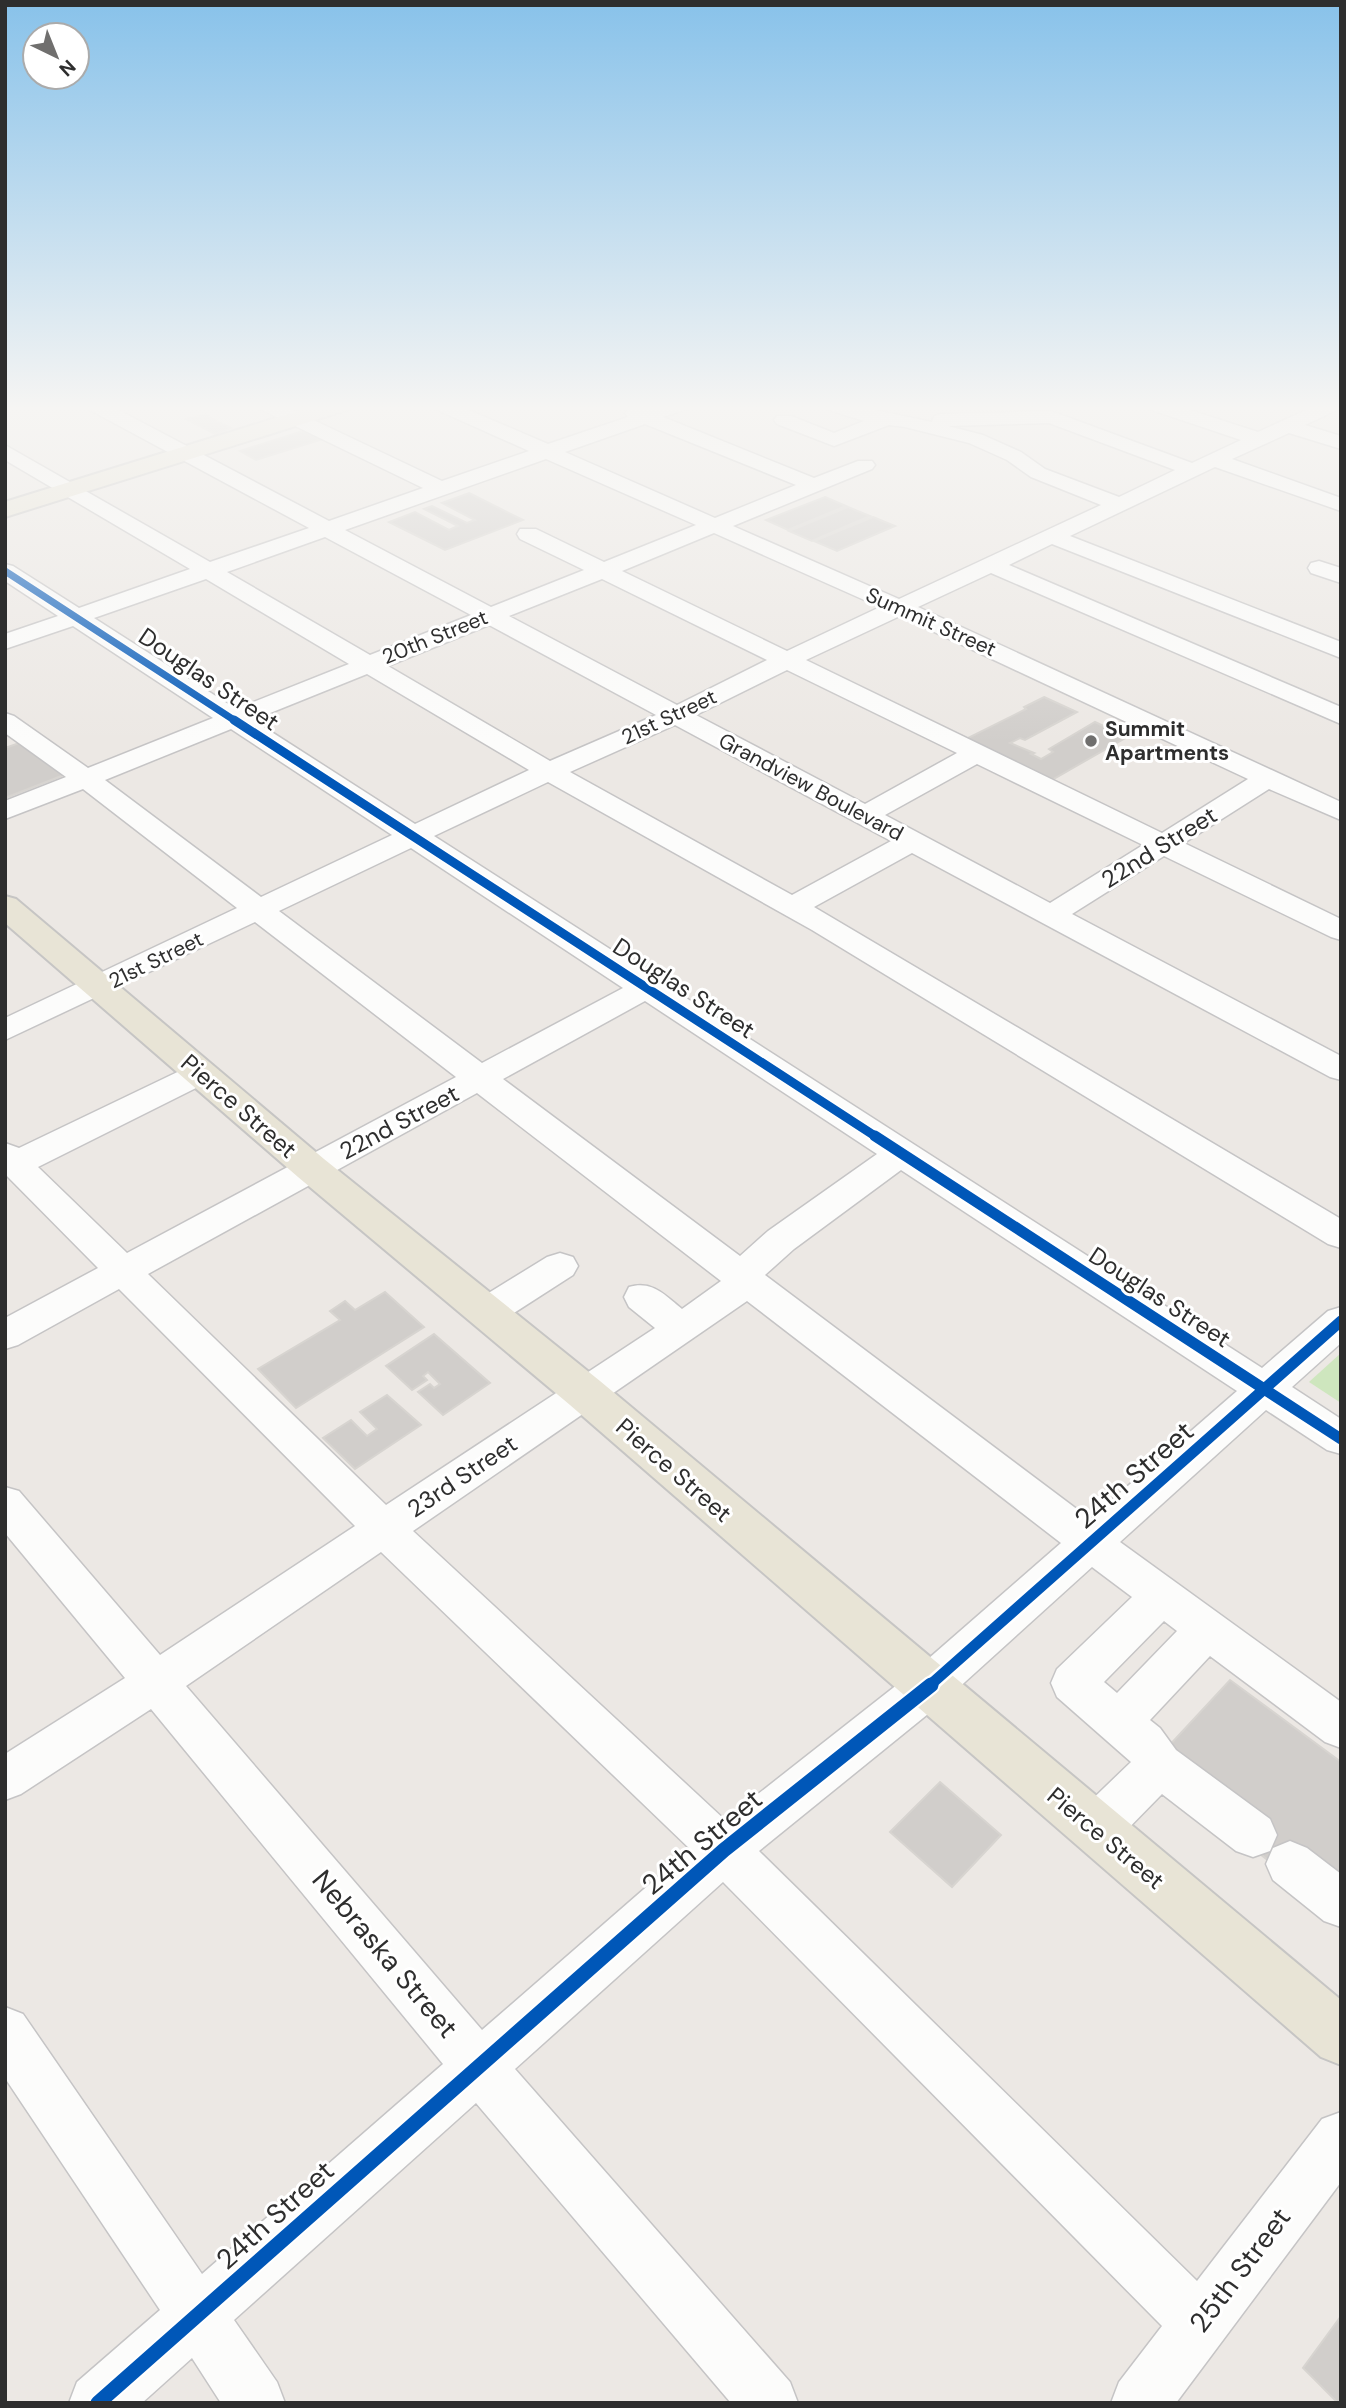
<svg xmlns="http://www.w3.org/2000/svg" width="1346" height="2408" font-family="'DM Sans',sans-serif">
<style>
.green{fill:#cee6be}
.building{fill:#d1cecb;stroke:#d7d4d0;stroke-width:2}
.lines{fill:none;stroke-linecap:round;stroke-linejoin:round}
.minor-casing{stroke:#c5c4c5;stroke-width:3}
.major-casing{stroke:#c6c5c4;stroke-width:4}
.minor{fill:#fcfcfb;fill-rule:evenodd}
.major{fill:#e8e4d6;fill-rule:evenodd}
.cycleway-far3-casing{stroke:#fff;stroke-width:10}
.cycleway-far2-casing{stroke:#fff;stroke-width:12}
.cycleway-far1-casing{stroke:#fff;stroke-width:16}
.cycleway-casing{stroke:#fff;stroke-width:19}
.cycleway-far3{stroke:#0057b8;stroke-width:7}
.cycleway-far2{stroke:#0057b8;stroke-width:9}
.cycleway-far1{stroke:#0057b8;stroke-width:11}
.cycleway{stroke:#0057b8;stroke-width:15}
.poi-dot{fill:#706f6e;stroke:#fff;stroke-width:2.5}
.labels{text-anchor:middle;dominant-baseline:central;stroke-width:6;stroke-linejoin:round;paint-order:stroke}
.far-street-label{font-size:21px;fill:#2e2e2e;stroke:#fff}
.far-poi-label{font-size:21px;font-weight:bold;fill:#2e2e2e;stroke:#fff;text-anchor:start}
.street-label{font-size:24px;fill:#2e2e2e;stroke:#fff}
.near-street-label{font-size:28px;fill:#2e2e2e;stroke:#fff}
</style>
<rect width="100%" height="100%" fill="#ece8e4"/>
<path class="green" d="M1341 1353V1403L1309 1382Z"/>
<path class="building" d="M206 414 214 420 231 428 215 434 186 419Z
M309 429 326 438 256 460 240 451Z
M469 493 523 520 445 550 389 522 415 512 449 530 458 526 424 509 432 506 467 523 475 520 442 503Z
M825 497 846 506 788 530 766 520Z
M848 507 870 516 812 541 789 531Z
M873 517 895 526 837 551 814 541Z
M1044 697 1077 712 1025 740 1020 738 1010 743 1034 753 1031 754 1041 759 1053 752 1049 749 1095 722 1127 737 1043 785 958 743 1026 709 1024 707Z
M19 743 64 775 5 798V748Z
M385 1292 424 1327 296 1408 258 1369 340 1320 330 1311 345 1301 355 1310Z
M434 1334 490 1383 443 1415 418 1392 430 1384 434 1388 440 1384 428 1372 423 1376 427 1380 412 1390 386 1366Z
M387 1395 421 1425 355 1469 323 1438 351 1420 367 1436 377 1429 360 1412Z
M1230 1680 1341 1762V1889L1283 1872 1246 1843 1165 1750Z
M940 1782 1001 1835 952 1887 890 1832Z
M1341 2316V2403H1338L1303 2368Z"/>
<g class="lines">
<g class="minor-casing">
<path id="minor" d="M86 405H109L329 521 423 488 260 409 258 405H282L442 481 529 451 435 409 433 405H457L548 444 628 417 625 413 628 409 635 407 646 410 663 405H689L687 409 663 417 814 478 858 461H872L875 465 872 469 733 526 899 599 1101 505 1031 477 1007 460 969 443 905 427 889 425 834 446 777 424 774 420 777 416H791L834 433 864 421 826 409 824 405H851L932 422 934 416 941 414 1051 411 1192 463 1241 440 1149 409 1147 405H1174L1258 432 1317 405H1341L1339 409 1305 425 1341 436V449L1289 433 1232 459 1341 498V511L1215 467 1070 536 1341 642V658L1052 544 1009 565 1341 707V724L991 573 918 607 1341 802V820L1269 789 1184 843 1341 919V940L1331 937 1164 856 1072 914 1341 1056V1080L1330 1077 912 853 814 907 1341 1219V1248L1328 1244 812 930 548 782 434 836 1262 1368 1328 1311 1341 1307V1343L1292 1387 1341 1419V1454L1327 1450 1266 1410 1120 1542 1341 1702V1748L1325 1742 1210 1656 1150 1720 1160 1728 1176 1750 1270 1819 1277 1835 1270 1851 1253 1857 1236 1851 1162 1794 1112 1845 1095 1851 1078 1845 1071 1829 1078 1813 1131 1762 1057 1697 1051 1683 1057 1669 1132 1597 1092 1567 944 1701 759 1851 1197 2281 1322 2119 1341 2112V2182L1176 2403H1111L1119 2382 1162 2326 723 1882 515 2069 790 2382 798 2403H731L476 2103 234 2320 277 2382 285 2403H221L192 2358 142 2403H69L77 2382 160 2310 5 2078V2007L23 2014 202 2274 443 2064 151 1709 21 1794 5 1800V1754L125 1678 5 1533V1487L19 1491 160 1655 355 1526 119 1289 18 1345 5 1349V1318L98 1268 5 1174V1143L19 1148 190 1066 201 1063 212 1066 217 1073 212 1080 38 1167 127 1253 456 1077 255 922 5 1040V1018L237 908 83 789 5 819V801L66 777 5 733V713L14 716 88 768 213 718 73 626 5 649V634L58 616 5 581V564L13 566 79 608 190 569 5 460V445L210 562 309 528 88 409ZM1049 423 1175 470 1119 497 1045 469 1021 452 983 435 948 426ZM645 424 796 485 715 518 565 452ZM546 459 696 525 604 562 536 529H520L517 534 520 539 584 570 491 607 345 530ZM714 533 880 607 787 651 622 571ZM325 537 471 615 370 655 227 572ZM206 579 349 664 236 709 94 618ZM602 579 767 660 677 705 509 616ZM900 616 1248 779 1162 833 806 660ZM489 625 656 715 550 761 388 666ZM787 670 957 753 865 804 696 715ZM367 674 529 770 415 824 253 720ZM675 725 891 841 792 895 570 772ZM231 729 392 835 261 897 105 780ZM977 764 1143 845 1050 903 885 815ZM411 848 623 988 482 1063 279 911ZM645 1001 877 1154 768 1231 740 1256 503 1079ZM477 1093 721 1281 682 1309C665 1295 652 1280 629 1287L624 1297 629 1307 655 1328 386 1505 148 1274ZM901 1170 1237 1391 1090 1519 765 1275 794 1249ZM747 1301 1061 1543 912 1673 725 1820 413 1531ZM381 1552 690 1849 482 2030 186 1686ZM1164 1621 1177 1631 1117 1693 1104 1682Z
M1319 561 1341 568V583L1311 573 1308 568 1311 563Z
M560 1253 573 1257 578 1266 573 1275 500 1322 487 1326 474 1322 468 1312 474 1302 547 1257Z
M1290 1841 1307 1848 1341 1874V1927L1324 1921 1273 1880 1266 1864 1273 1848Z"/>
</g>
<g class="major-casing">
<path id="major" d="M318 405H350L347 410 5 517V502Z
M5 896 16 899 324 1159 600 1381 1341 2000V2065L1321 2057 570 1405 298 1177 5 923Z"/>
</g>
<use href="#minor" class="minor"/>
<use href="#major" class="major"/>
<g class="cycleway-far3-casing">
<path id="cycleway-far3" d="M5 571 237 722"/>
</g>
<g class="cycleway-far2-casing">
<path id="cycleway-far2" d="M234 720 878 1138"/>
</g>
<g class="cycleway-far1-casing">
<path id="cycleway-far1" d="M875 1136 1341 1439
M929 1686 1341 1321"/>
</g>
<g class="cycleway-casing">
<path id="cycleway" d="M98 2403 724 1850 931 1685"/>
</g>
<use href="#cycleway-far3" class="cycleway-far3"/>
<use href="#cycleway-far2" class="cycleway-far2"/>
<use href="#cycleway-far1" class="cycleway-far1"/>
<use href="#cycleway" class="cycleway"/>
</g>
<linearGradient id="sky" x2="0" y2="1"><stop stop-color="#88c2ea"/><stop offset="0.55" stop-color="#f6f5f3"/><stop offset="1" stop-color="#f6f5f3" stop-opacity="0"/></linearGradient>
<rect width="1346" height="742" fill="url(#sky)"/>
<circle class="poi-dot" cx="1091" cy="741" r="7"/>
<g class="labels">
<g class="far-street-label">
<text transform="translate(931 622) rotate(24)">Summit Street</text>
<text transform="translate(435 637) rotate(-22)">20th Street</text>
<text transform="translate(669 717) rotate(-25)">21st Street</text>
<text transform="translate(811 787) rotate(28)">Grandview Boulevard</text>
<text transform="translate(156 960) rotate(-26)">21st Street</text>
</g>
<g class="far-poi-label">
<text x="1105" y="729">Summit<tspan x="1105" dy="24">Apartments</tspan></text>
</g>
<g class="street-label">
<text transform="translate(209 679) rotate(34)">Douglas Street</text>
<text transform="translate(1159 847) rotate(-32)">22nd Street</text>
<text transform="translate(684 988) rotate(33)">Douglas Street</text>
<text transform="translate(239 1106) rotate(41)">Pierce Street</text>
<text transform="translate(399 1122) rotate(-28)">22nd Street</text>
<text transform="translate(1160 1297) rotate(33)">Douglas Street</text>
<text transform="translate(674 1470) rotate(41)">Pierce Street</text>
<text transform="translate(462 1476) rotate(-34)">23rd Street</text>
<text transform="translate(1106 1838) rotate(40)">Pierce Street</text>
</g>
<g class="near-street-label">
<text transform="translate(1134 1475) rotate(-41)">24th Street</text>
<text transform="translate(702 1842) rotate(-40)">24th Street</text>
<text transform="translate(385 1954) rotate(50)">Nebraska Street</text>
<text transform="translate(275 2215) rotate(-42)">24th Street</text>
<text transform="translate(1240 2270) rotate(-53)">25th Street</text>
</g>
</g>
<rect width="1346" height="2408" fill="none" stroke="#2e2e2e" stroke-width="14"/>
<g transform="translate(56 56) rotate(137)"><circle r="33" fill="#ffffff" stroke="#ababab" stroke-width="2"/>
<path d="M0-5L12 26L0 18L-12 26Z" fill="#706f6e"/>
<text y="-10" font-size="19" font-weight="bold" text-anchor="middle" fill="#2e2e2e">N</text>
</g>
</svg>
